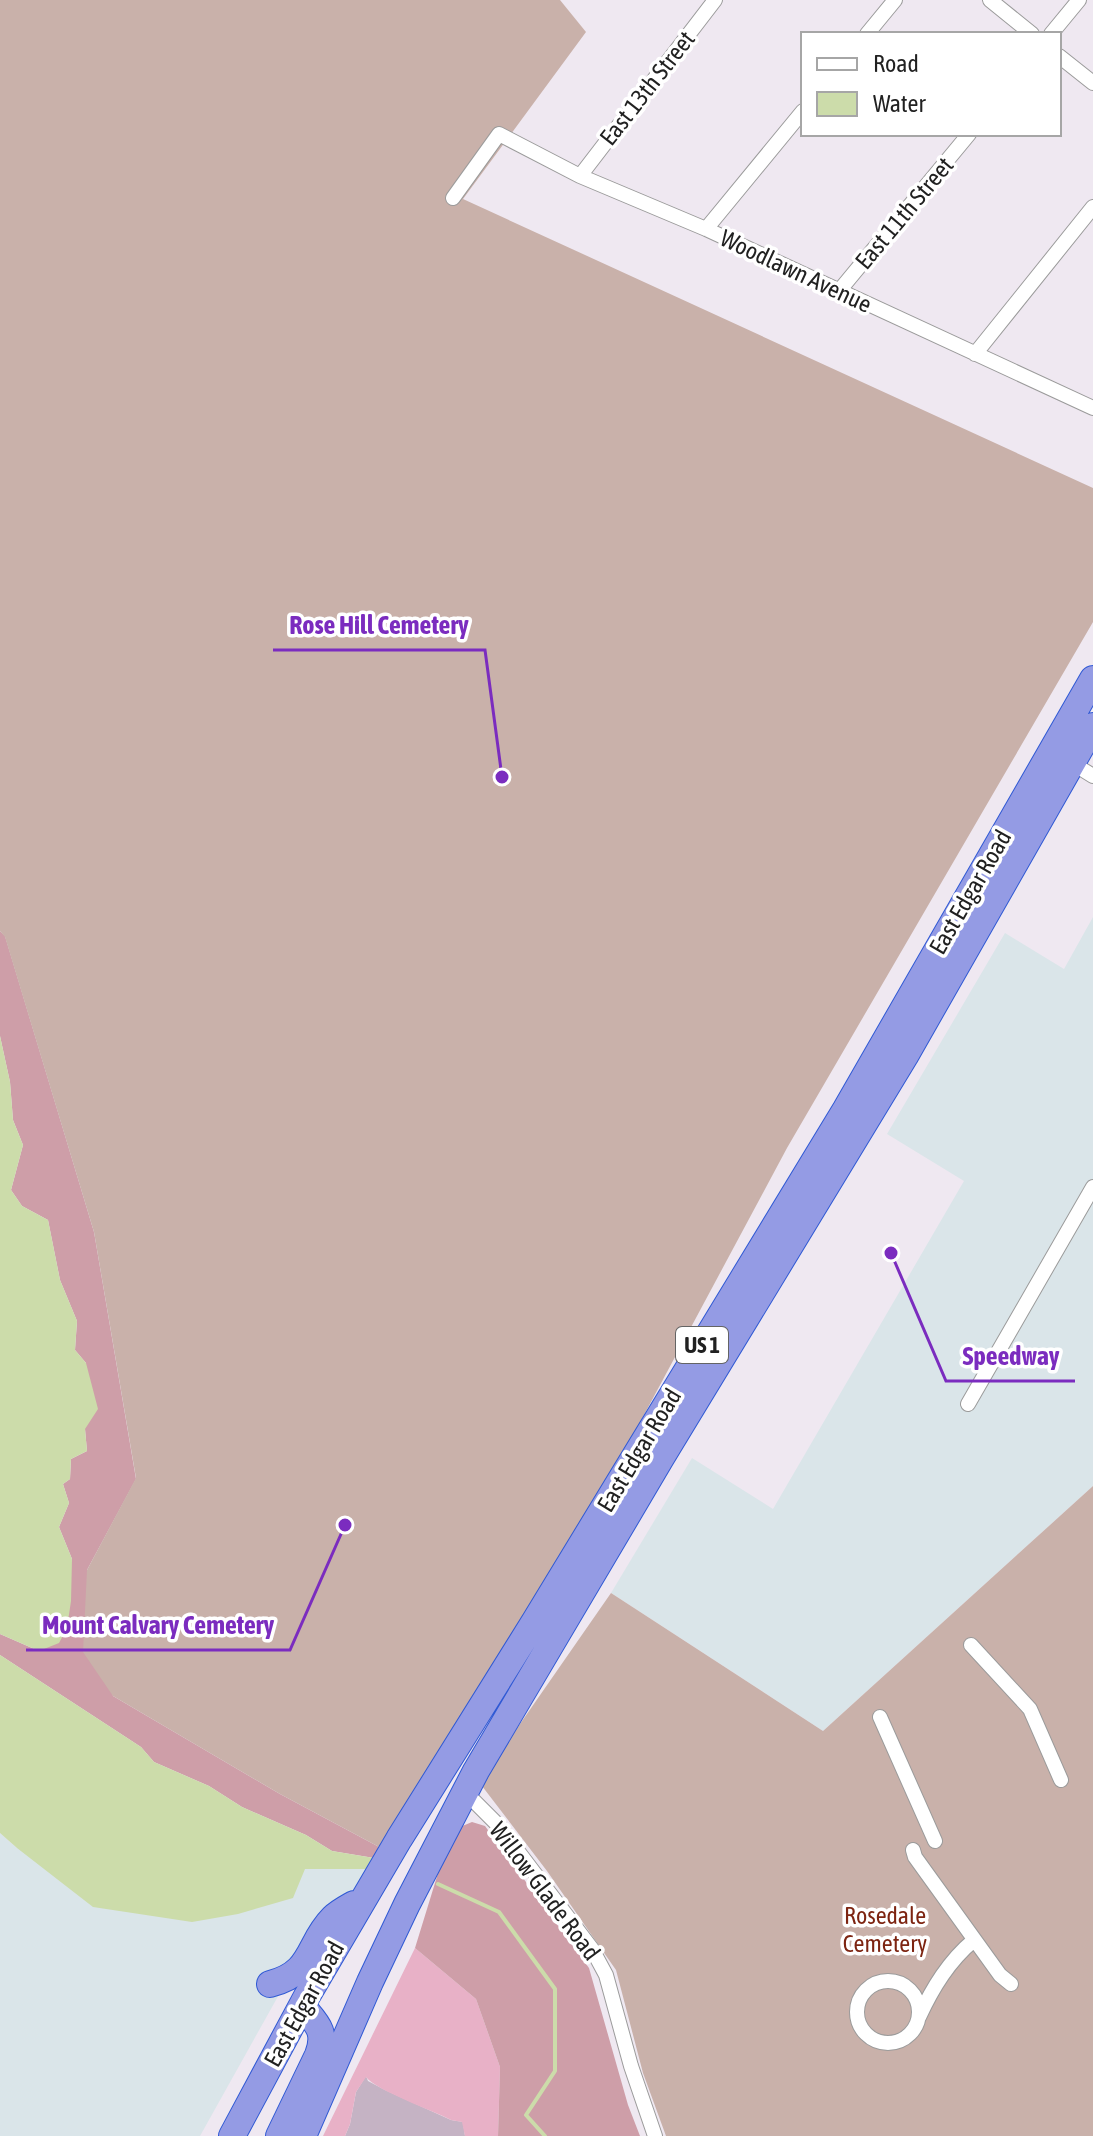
<svg xmlns="http://www.w3.org/2000/svg" width="1093" height="2136" font-family="'Asap Condensed',sans-serif">
<style>
.industrial{fill:#dae5e9}
.construction{fill:#c5b3c4}
.grass{fill:#e8b1c7}
.forest{fill:#ce9ea8}
.cemetery{fill:#c9b1aa}
.water{fill:#ccdcaa}
.lines{fill:none;stroke-linecap:round;stroke-linejoin:round}
.stream{stroke:#ccdcaa;stroke-width:4}
.street-casing{stroke:#9b9b9b;stroke-width:16}
.highway-casing{stroke:#2f59d4;stroke-width:28}
.street{stroke:#fff;stroke-width:14}
.highway{stroke:#949be4;stroke-width:26}
.labels{text-anchor:middle;dominant-baseline:central;stroke-width:7;stroke-linejoin:round;paint-order:stroke}
.shield{fill:#fff;stroke:#646464;stroke-width:2}
.shield-label{font-size:22px;font-weight:bold;fill:#212121}
.street-label{font-size:24px;fill:#212121;stroke:#fff}
.park-label{font-size:24px;fill:#7d2411;stroke:#fff}
.leader{fill:none;stroke:#7b2cbf;stroke-width:3}
.callout-dot{fill:#7b2cbf;stroke:#fff;stroke-width:3}
.callout-label{font-size:26px;text-anchor:middle;font-weight:bold;fill:#7b2cbf;stroke:#fff;stroke-width:7;stroke-linejoin:round;paint-order:stroke}
</style>
<rect width="100%" height="100%" fill="#efe8f1"/>
<path class="industrial" d="M1093 917V1486L823 1731 611 1593 692 1458 773 1509 964 1181 887 1134 1005 933 1064 969Z
M0 1833 17 1848 305 1869H367L355 1892 300 1957 200 2136H0Z"/>
<path class="construction" d="M366 2076 368 2081 385 2090 451 2120 463 2122 465 2136H345L350 2124 356 2092Z"/>
<path class="grass" d="M415 1948 476 1999 500 2067 498 2136H465L462 2122 451 2120C432 2110 377 2091 366 2077L356 2092 350 2124 345 2136H323Z"/>
<path class="forest" d="M0 931 5 936 94 1232 136 1479 87 1570 113 1696 280 1794 381 1848 374 1858 332 1851 306 1835 242 1807 209 1786 154 1762 141 1747 0 1655V1634L39 1651 72 1559 59 1527 69 1503 63 1484 70 1479 71 1459 87 1451 85 1429 86 1363 75 1350 77 1321 60 1280 48 1220 22 1206 11 1190 23 1145 13 1120 10 1082 0 1036Z
M472 1822 485 1826 589 1968 628 2105 640 2136H498L500 2067 476 1999 415 1948 443 1857 460 1827Z"/>
<path class="cemetery" d="M0 0H560L586 32 463 199 1093 488V622L787 1148 637 1428 381 1848 280 1794 113 1696 83 1652 87 1570 136 1478 94 1232 5 937 0 931Z
M1093 1486V2136H666L643 2073 616 1970 547 1871 482 1786 486 1773 611 1593 823 1731Z"/>
<path class="water" d="M0 1036 10 1082 13 1120 23 1145 11 1190 22 1206 48 1220 60 1280 77 1321 75 1350 86 1363 98 1409 85 1429 87 1451 71 1459 70 1479 63 1484 69 1503 59 1527 72 1559 71 1601 67 1628 59 1643 39 1651 0 1634Z
M0 1655 141 1747 154 1762 209 1786 242 1807 306 1835 332 1851 374 1858 367 1869H305L293 1898 238 1914 192 1922 93 1907 17 1848 0 1833Z"/>
<g class="lines">
<path class="stream" d="M438 1884 499 1912 555 1989V2071L526 2115 545 2136"/>
<g class="street-casing">
<path id="street" d="M990 0 1032 34
M867 34 895 0
M1051 34 1079 0
M1059 56 1093 83
M580 176 715 0
M453 198 499 134 580 176 706 229 1093 408
M706 229 803 111
M839 291 969 134
M975 354 1093 207
M1072 763 1093 776
M968 1404 1093 1187
M971 1645 1030 1709 1061 1780
M880 1717 935 1841
M465 1792 498 1825 592 1949 606 1975 631 2066 655 2136
M913 1850 915 1857 1000 1975 1011 1984
M857 2012a31 31 0 1 1 62 0a31 31 0 1 1-62 0Z
M919 2017C933 1987 949 1961 974 1940"/>
</g>
<g class="highway-casing">
<path id="highway" d="M270 1984C314 1973 307 1944 333 1918 339 1912 347 1908 354 1904
M232 2136 307 1996 399 1839 535 1621 846 1109 1093 679
M279 2136 318 2055C327 2031 317 2024 302 2006
M303 2136 370 1982 407 1904 476 1771 661 1458 905 1056 1093 726"/>
</g>
<use href="#street" class="street"/>
<use href="#highway" class="highway"/>
</g>
<g class="labels">
<rect class="shield" x="676" y="1327" width="52" height="36" rx="6"/>
<g class="shield-label">
<text x="702" y="1345">US 1</text>
</g>
<g class="street-label">
<text transform="translate(647 88) rotate(-52)">East 13th Street</text>
<text transform="translate(904 213) rotate(-50)">East 11th Street</text>
<text transform="translate(796 271) rotate(25)">Woodlawn Avenue</text>
<text transform="translate(970 892) rotate(-60)">East Edgar Road</text>
<text transform="translate(639 1450) rotate(-59)">East Edgar Road</text>
<text transform="translate(545 1891) rotate(53)">Willow Glade Road</text>
<text transform="translate(304 2004) rotate(-61)">East Edgar Road</text>
</g>
<g class="park-label">
<text x="885" y="1915">Rosedale<tspan x="885" dy="28">Cemetery</tspan></text>
</g>
</g>
<path class="leader" d="M502 777L485 650H273M891 1253L946 1381H1075M345 1525L290 1650H26"/>
<g class="callout-dot">
<circle cx="502" cy="777" r="8"/>
<circle cx="891" cy="1253" r="8"/>
<circle cx="345" cy="1525" r="8"/>
</g>
<g class="callout-label">
<text x="379" y="634">Rose Hill Cemetery</text>
<text x="1011" y="1365">Speedway</text>
<text x="158" y="1634">Mount Calvary Cemetery</text>
</g>
<rect x="801" y="32" width="260" height="104" fill="#ffffff" stroke="#a6a6a6" stroke-width="2"/>
<rect x="817" y="58" width="40" height="12" fill="#ffffff" stroke="#a6a6a6" stroke-width="2"/>
<text x="873" y="72" font-size="24" fill="#212121">Road</text>
<rect x="817" y="92" width="40" height="24" fill="#ccdcaa" stroke="#a6a6a6" stroke-width="2"/>
<text x="873" y="112" font-size="24" fill="#212121">Water</text>
</svg>
